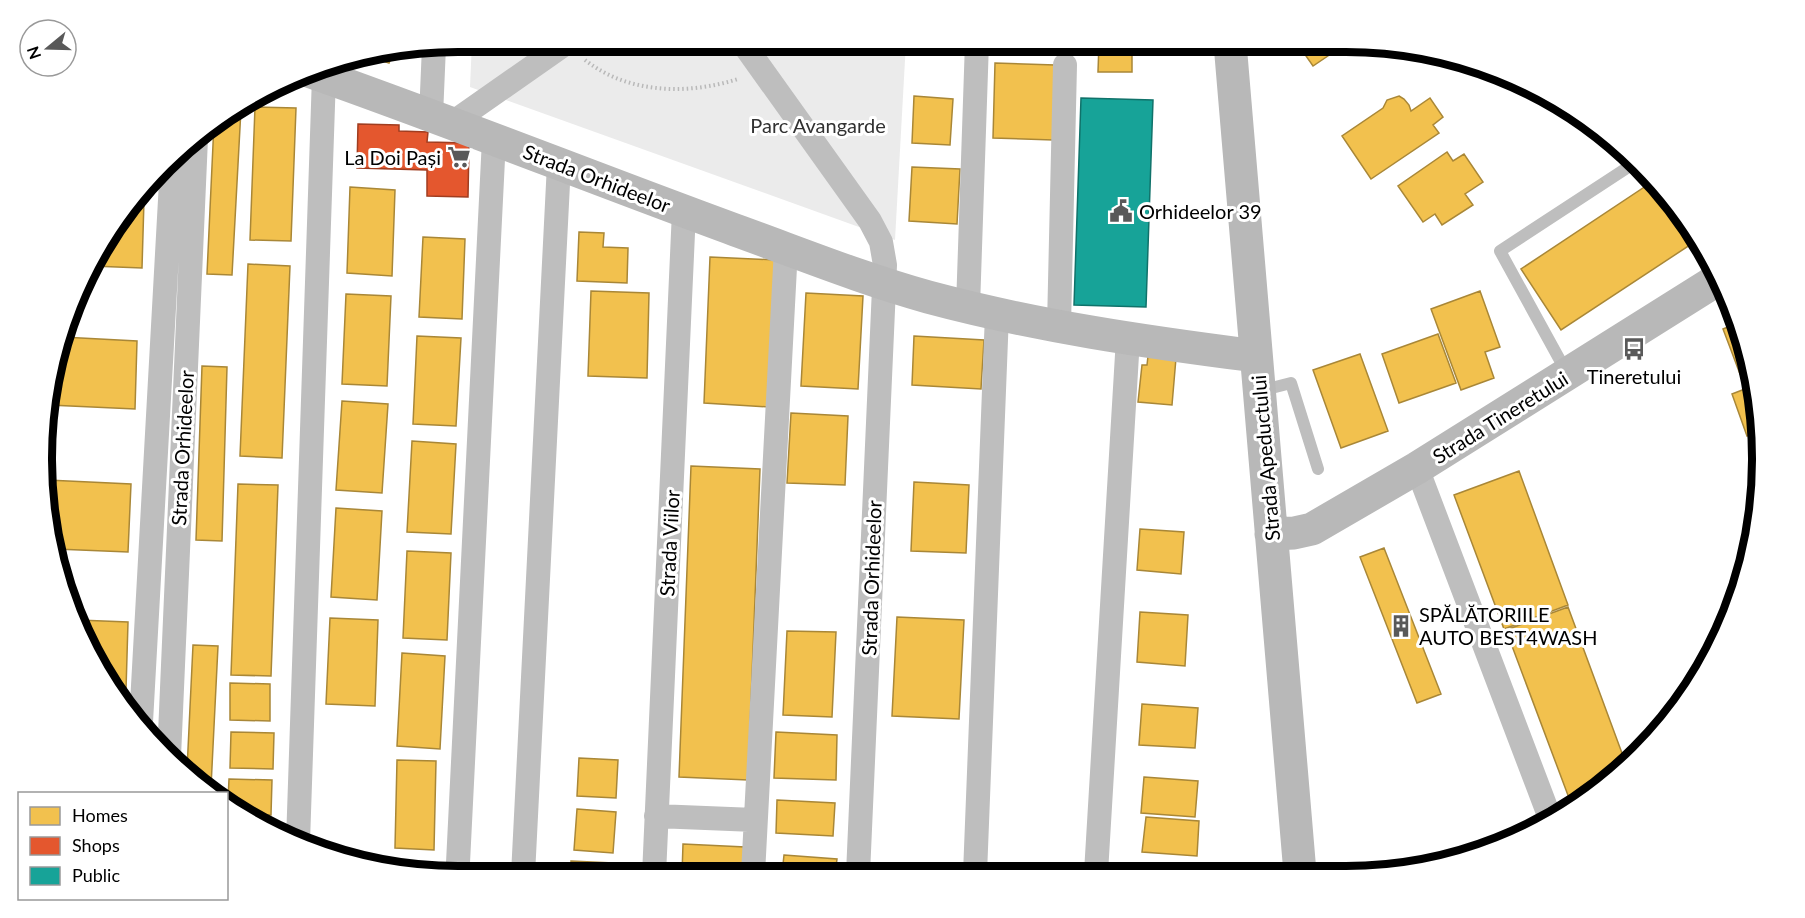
<svg xmlns="http://www.w3.org/2000/svg" width="1805" height="918" font-family="Lato,sans-serif">
<style>
.green{fill:#ebebeb}
.homes{fill:#f2c14e;stroke:#a98737;stroke-width:1.5}
.shops{fill:#e4572e;stroke:#a03d20;stroke-width:1.5}
.public{fill:#17a398;stroke:#10726a;stroke-width:1.5}
.lines{fill:none;stroke-linecap:round;stroke-linejoin:round}
.path{stroke:#b9b9b9;stroke-width:4;stroke-dasharray:1.5 3;stroke-linecap:butt}
.lane{stroke:#bebebe;stroke-width:12}
.street{stroke:#bebebe;stroke-width:24}
.secondary{stroke:#b8b8b8;stroke-width:33}
.labels{text-anchor:middle;dominant-baseline:central;stroke-width:6;stroke-linejoin:round;paint-order:stroke}
.park-label{font-size:20px;fill:#323232;stroke:#fff}
.poi-label{font-size:20px;fill:#000;stroke:#fff;text-anchor:start}
.street-label{font-size:20px;fill:#000;stroke:#fff}
.rim{fill:none;stroke:#000;stroke-width:8}
</style>
<rect width="100%" height="100%" fill="#fff"/>
<path class="green" d="M472 42H906L895 240 470 87Z"/>
<path class="homes" d="M1099 43H1132V72H1098Z
M1297 43H1347L1313 66Z
M393 53 389 63 371 57Z
M995 63 1055 65 1053 140 993 138Z
M914 96 953 99 950 145 912 143Z
M1399 96 1404 99 1409 105 1411 111 1430 98 1443 117 1433 125 1439 133 1371 179 1342 136 1383 108 1387 100Z
M255 107 296 108 291 241 250 240Z
M241 109 232 275 207 274 214 123Z
M1447 152 1453 161 1464 154 1483 182 1465 194 1473 205 1442 225 1435 214 1423 222 1398 186Z
M912 167 960 169 957 224 909 221Z
M1655 180 1699 239 1561 330 1521 269Z
M350 187 395 190 392 276 347 273Z
M138 200H144L142 268 92 266 112 228Z
M579 232 604 233 603 247 628 248 627 283 577 281Z
M423 237 465 239 462 319 419 317Z
M710 257 776 260 769 407 704 403Z
M248 264 290 266 282 458 240 456Z
M591 291 649 293 647 378 588 376Z
M1480 291 1500 347 1485 352 1494 378 1461 390 1431 309Z
M806 293 863 296 858 389 801 386Z
M346 294 391 296 387 386 342 384Z
M1740 322 1751 369 1740 374 1723 329Z
M1438 334 1456 383 1399 403 1382 354Z
M417 336 461 338 456 426 413 424Z
M914 336 984 340 981 389 912 385Z
M62 337 137 341 135 409 49 405 50 377Z
M1360 354 1388 431 1341 448 1313 370Z
M1148 356 1176 358 1172 405 1138 402 1142 365H1147Z
M202 366 227 367 222 541 196 540Z
M1755 385 1759 404 1760 431 1747 436 1732 394Z
M342 401 388 404 382 493 336 490Z
M791 413 848 416 845 485 787 483Z
M412 441 456 444 451 534 407 532Z
M691 466 760 469 748 780 679 777Z
M1519 471 1568 605 1504 629 1454 495Z
M47 480 131 484 128 552 56 549 46 513Z
M914 482 969 485 966 553 911 551Z
M238 484 278 485 271 676 231 675Z
M336 508 382 511 377 600 331 597Z
M1140 529 1184 532 1181 574 1137 570Z
M1384 548 1441 694 1417 703 1360 557Z
M407 551 451 553 447 640 403 638Z
M1568 607 1626 764 1600 790 1572 806 1506 630Z
M1140 612 1188 615 1185 666 1137 662Z
M897 617 964 620 959 719 892 716Z
M330 618 378 620 375 706 326 704Z
M78 620 128 622 126 690H118L85 643Z
M787 631 836 632 832 717 783 715Z
M193 645 218 646 211 787 187 770Z
M402 653 445 656 440 749 397 746Z
M230 683 270 684V721L230 720Z
M1142 704 1198 708 1195 748 1139 745Z
M231 732 274 733 273 769 230 768Z
M776 732 837 735 836 780 774 778Z
M579 758 618 760 616 798 577 796Z
M397 760 436 761 434 850 395 848Z
M1144 777 1198 781 1195 817 1141 813Z
M229 779 272 780 271 815 249 814 228 800Z
M777 800 835 803 833 836 776 833Z
M577 809 616 812 613 853 574 850Z
M1146 817 1199 821 1197 856 1142 852Z
M683 844 745 847 744 874H682Z
M784 855 837 859 835 874H782Z
M571 861 613 863V875H571Z"/>
<path class="shops" d="M358 124 399 125V131L428 132 427 142 469 143 468 197 427 196V170L357 168Z"/>
<path class="public" d="M1081 98 1153 100 1146 307 1074 305Z"/>
<g class="lines">
<path class="path" d="M619 42C651 57 684 57 717 47
M783 53 795 42
M585 60C628 94 688 95 738 79"/>
<path class="lane" d="M1567 373 1500 251 1636 162
M1260 391 1291 383 1318 469"/>
<path class="street" d="M742 42 870 221 881 242 885 265 858 874
M431 116 434 46
M452 123 565 44
M968 307 977 42
M1059 326 1065 65
M1417 468 1550 818
M141 722 172 164
M169 757 196 138
M656 816 755 820
M298 842 324 76
M458 863 494 139
M1096 873 1128 338
M753 874 786 248
M975 874 997 314
M523 875 559 164
M654 875 684 211"/>
<path class="secondary" d="M1230 43 1300 873
M311 72C453 122 593 178 735 230 799 253 863 279 928 297 1036 326 1146 342 1256 356
M1271 534 1294 533 1312 529 1417 468 1720 278"/>
</g>
<defs>
<g id="supermarket-bare" transform="scale(1.8)"><path d="M-6-5.5h2.5l.6 2H6L4.5 2H-2.5L-4.4-4H-6ZM-1.5 3.2a1.3 1.3 0 1 0 .1 0ZM3 3.2a1.3 1.3 0 1 0 .1 0Z" fill="#595959" stroke="#fff" stroke-width="2.5" paint-order="stroke"/></g>
<g id="civic-bare" transform="scale(1.8)"><path d="M-.6-6.5H3V-4.5H.6V-3L4-1V1h2V6H-6V1h2V-1L-.6-3ZM-1.2 2.5V6h2.4V2.5Z" fill="#595959" stroke="#fff" stroke-width="2.5" paint-order="stroke"/></g>
<g id="bus-bare" transform="scale(1.8)"><path d="M-5-6H5V4H4V6H2V4H-2V6H-4V4H-5ZM-3.5-4V0h7V-4ZM-3.5 1.2v1.5H-2V1.2ZM2 1.2v1.5H3.5V1.2Z" fill="#595959" stroke="#fff" stroke-width="2.5" paint-order="stroke"/></g>
<g id="building-bare" transform="scale(1.8)"><path d="M-4-6H4V6H1V3H-1V6H-4ZM-2.5-4.3h1.7v1.8h-1.7ZM.8-4.3h1.7v1.8H.8ZM-2.5-1h1.7V.8h-1.7ZM.8-1h1.7V.8H.8Z" fill="#595959" stroke="#fff" stroke-width="2.5" paint-order="stroke"/></g>
</defs>
<g fill-rule="evenodd">
<use href="#supermarket-bare" x="459" y="157"/>
<use href="#civic-bare" x="1121" y="211"/>
<use href="#bus-bare" x="1634" y="349"/>
<use href="#building-bare" x="1401" y="626"/>
</g>
<g class="labels">
<g class="park-label">
<text x="818" y="125">Parc Avangarde</text>
</g>
<g class="poi-label">
<text x="441" y="157" text-anchor="end">La Doi Pași</text>
<text x="1139" y="211">Orhideelor 39</text>
<text x="1634" y="376" text-anchor="middle">Tineretului</text>
<text x="1419" y="614">SPĂLĂTORIILE<tspan x="1419" dy="23">AUTO BEST4WASH</tspan></text>
</g>
<g class="street-label">
<text transform="translate(597 178) rotate(21)">Strada Orhideelor</text>
<text transform="translate(1500 417) rotate(-32)">Strada Tineretului</text>
<text transform="translate(182 448) rotate(-87)">Strada Orhideelor</text>
<text transform="translate(1265 458) rotate(-95)">Strada Apeductului</text>
<text transform="translate(669 543) rotate(-87)">Strada Viilor</text>
<text transform="translate(871 578) rotate(-88)">Strada Orhideelor</text>
</g>
</g>
<path d="M0 0H1805V918H0ZM458 52H1346A406 406 0 0 1 1752 458V460A406 406 0 0 1 1346 866H458A406 406 0 0 1 52 460V458A406 406 0 0 1 458 52Z" fill="#fff" fill-rule="evenodd"/>
<path class="rim" d="M458 52H1346A406 406 0 0 1 1752 458V460A406 406 0 0 1 1346 866H458A406 406 0 0 1 52 460V458A406 406 0 0 1 458 52Z"/>
<rect x="18" y="792" width="210" height="108" fill="#ffffff" stroke="#999999" stroke-width="1.5"/>
<rect x="30" y="807" width="30" height="18" fill="#f2c14e" stroke="#999999" stroke-width="1.5"/>
<text x="72" y="822" font-size="18" fill="#000000">Homes</text>
<rect x="30" y="837" width="30" height="18" fill="#e4572e" stroke="#999999" stroke-width="1.5"/>
<text x="72" y="852" font-size="18" fill="#000000">Shops</text>
<rect x="30" y="867" width="30" height="18" fill="#17a398" stroke="#999999" stroke-width="1.5"/>
<text x="72" y="882" font-size="18" fill="#000000">Public</text>
<g transform="translate(48 48) rotate(251)"><circle r="28" fill="#ffffff" stroke="#999999" stroke-width="1.5"/>
<path d="M0-4.5L10 22L0 15L-10 22Z" fill="#595959"/>
<text y="-9" font-size="16" font-weight="bold" text-anchor="middle" fill="#000000">N</text>
</g>
</svg>
